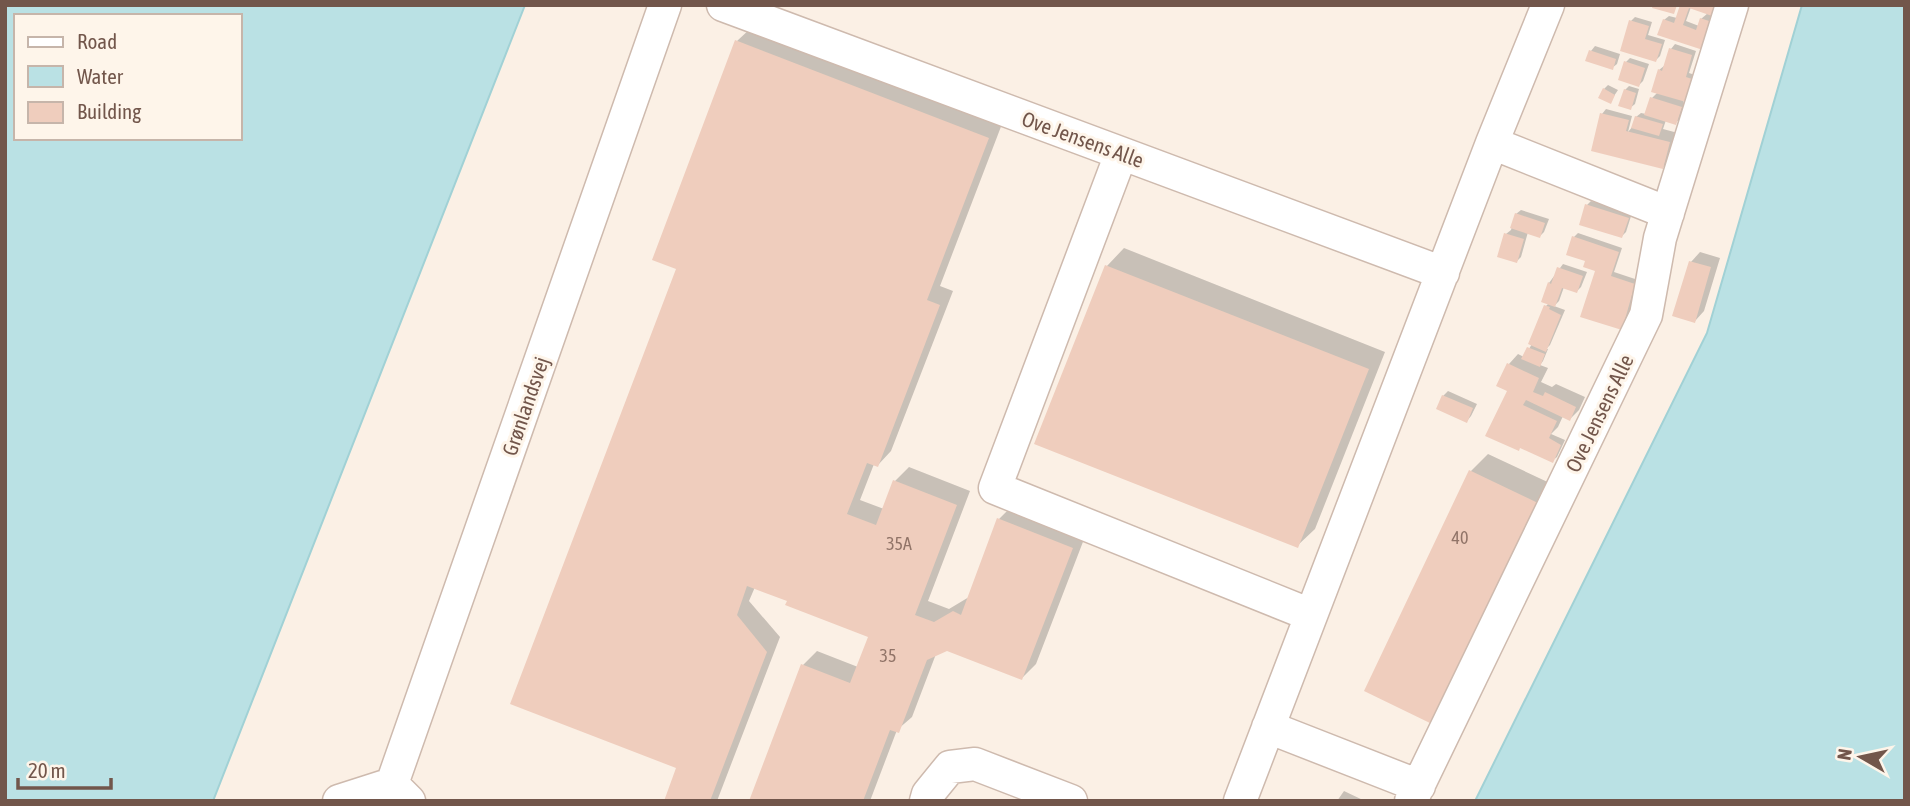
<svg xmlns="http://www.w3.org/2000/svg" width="1910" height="806" font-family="'Asap Condensed',sans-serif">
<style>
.water{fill:#bae1e4;stroke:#a1d1d5;stroke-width:2;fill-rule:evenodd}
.shadow{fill:#0003;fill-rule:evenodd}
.building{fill:#efcdbd}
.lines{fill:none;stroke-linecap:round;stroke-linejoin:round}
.minor-casing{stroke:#cebaae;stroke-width:35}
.minor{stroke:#fff;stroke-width:32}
.labels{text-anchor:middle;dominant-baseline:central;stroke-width:6;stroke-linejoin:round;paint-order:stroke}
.number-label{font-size:18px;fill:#917468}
.street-label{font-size:21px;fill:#72564b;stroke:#fef5ea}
</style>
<rect width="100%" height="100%" fill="#fbf0e5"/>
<path class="water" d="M5 5H525L213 801H5ZM16 16H240V138H16Z
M1802 5H1905V801H1475L1707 333Z"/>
<path class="shadow" d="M1681 5H1720L1706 43 1664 20 1669 16 1677 18ZM1691 7 1708 13 1701 19 1699 26 1686 21Z
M1635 17 1652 22 1648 35 1665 40 1660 56 1656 60 1631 21Z
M751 28 1002 124 940 286 953 291 891 451 878 465 874 464 860 500 884 509 895 481 909 467 970 491 928 601 949 609 969 597 999 519 1013 505 1086 534 1036 664 1022 678 947 649 936 654 912 717 897 730 870 801H751L803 665 817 651 858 667 870 636 789 600 755 587 749 601 780 637 717 801H666L679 767V269L737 41Z
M1675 44 1696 51 1689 73 1695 75 1690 96 1683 102 1685 103 1680 119 1675 123 1666 120 1663 129 1678 133 1672 158 1663 167 1602 114 1606 109 1632 116 1628 132 1633 126 1636 117 1641 113 1646 114 1652 98 1658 92 1659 70 1664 66 1671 49Z
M1595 46 1620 54 1617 64 1612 68 1591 51Z
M1630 58 1649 64 1643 81 1639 85 1626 62Z
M1608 85 1618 90 1610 102 1604 89Z
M1629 86 1639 89 1635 104 1630 108 1625 90Z
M1591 201 1632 213 1626 232 1622 236 1587 205Z
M1521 210 1549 219 1544 232 1540 236 1528 232 1521 257 1517 261 1506 234 1511 230 1516 214Z
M1578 233 1622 248 1614 272 1638 280 1626 324 1621 328 1597 270 1587 260 1574 237Z
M1124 248 1385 352 1315 529 1297 546 1107 266Z
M1700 252 1720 258 1704 311 1695 321 1691 262Z
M1563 264 1587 272 1581 287 1577 291 1564 287 1559 301 1554 306 1565 310 1550 345 1546 349H1548L1543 361 1540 365 1548 368 1541 382 1552 387 1556 384 1585 397 1579 410 1570 419 1563 416 1558 427 1551 434 1565 440 1557 457 1552 461 1521 446 1509 390 1499 386 1509 364 1518 354 1524 357 1532 344 1546 306 1549 303V283Z
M1448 391 1477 404 1471 416 1467 421 1443 396Z
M1488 454 1554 485 1367 690 1471 471Z
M1344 791 1365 801H1337Z"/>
<path class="building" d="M1653 5H1677L1674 14 1652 8Z
M1680 5H1718L1715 17 1689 8 1683 25 1696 30 1700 18 1712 22 1703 50 1657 35 1663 19 1674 23Z
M1629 20 1649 26 1645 39 1662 44 1656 62 1620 51Z
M735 40 989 138 927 300 940 305 878 467 867 463 847 514 876 525 893 480 957 505 915 615 934 622 953 611 961 615 997 518 1073 548 1022 680 947 651 927 660 899 733 890 730 863 801H749L801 664 850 683 868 637 785 605 787 601 747 586 737 615 767 652 710 801H664L676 768 510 704 676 269 652 260Z
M1669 48 1692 55 1686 77 1692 79 1686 102 1651 92 1658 69 1662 71Z
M1589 50 1616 59 1613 70 1585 61Z
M1624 61 1645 68 1639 87 1618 80Z
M1603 88 1615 95 1611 104 1598 98Z
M1624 89 1636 93 1631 110 1618 106Z
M1650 97 1682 107 1676 125 1644 115Z
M1600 113 1629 120 1626 131 1670 142 1663 169 1591 151Z
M1635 116 1663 124 1659 136 1631 128Z
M1585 204 1629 218 1622 238 1579 225Z
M1515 213 1545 223 1540 238 1510 228Z
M1504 233 1524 239 1517 263 1497 257Z
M1572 236 1619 252 1611 276 1635 284 1622 330 1580 317 1595 271 1583 267 1585 261 1566 255Z
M1689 261 1711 267 1695 323 1672 316Z
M1105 265 1369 369 1298 548 1034 444Z
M1557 267 1583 276 1577 293 1562 288 1555 307 1541 302 1548 282 1551 284Z
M1544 305 1550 307 1549 309 1561 315 1546 352 1528 344Z
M1527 347 1545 354 1540 367 1521 359Z
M1507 363 1539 378 1533 392 1543 396 1545 392 1576 407 1570 421 1526 400 1523 405 1557 421 1549 438 1561 445 1553 463 1520 448 1519 451 1485 436 1507 391 1496 386Z
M1442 395 1473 408 1467 423 1436 409Z
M1469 470 1538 503 1432 724 1364 691Z"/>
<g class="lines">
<g class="minor-casing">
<path id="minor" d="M723 5 1443 273
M1492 143 1668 213
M1121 154 995 488 1311 615
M1268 727 1419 786
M339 801 392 784
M409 801 392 784 665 5
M926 801 928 794 950 767 975 764 1071 801
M1240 801 1492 143 1548 5
M1411 801 1646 315 1660 238 1732 5"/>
</g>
<use href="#minor" class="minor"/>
</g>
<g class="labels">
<g class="number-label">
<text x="1460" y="537">40</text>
<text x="899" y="543">35A</text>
<text x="888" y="655">35</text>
</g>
<g class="street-label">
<text transform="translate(1083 139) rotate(20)">Ove Jensens Alle</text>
<text transform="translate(525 406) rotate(-71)">Grønlandsvej</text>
<text transform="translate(1599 413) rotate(-64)">Ove Jensens Alle</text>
</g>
</g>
<rect width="1910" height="806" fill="none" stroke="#72564b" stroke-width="14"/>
<rect x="14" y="14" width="228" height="126" fill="#fef5ea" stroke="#c6b5aa" stroke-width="2"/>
<rect x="28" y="37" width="35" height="10" fill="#ffffff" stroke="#c6b5aa" stroke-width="2"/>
<text x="77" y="49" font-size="21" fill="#72564b">Road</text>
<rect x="28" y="66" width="35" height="21" fill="#bae1e4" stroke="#c6b5aa" stroke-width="2"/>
<text x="77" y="84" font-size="21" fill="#72564b">Water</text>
<rect x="28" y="102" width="35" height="21" fill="#efcdbd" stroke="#c6b5aa" stroke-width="2"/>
<text x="77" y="119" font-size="21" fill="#72564b">Building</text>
<g transform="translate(1861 757) rotate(279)" stroke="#fef5ea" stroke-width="5" paint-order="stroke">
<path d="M0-5L12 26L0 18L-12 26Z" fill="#72564b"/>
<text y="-10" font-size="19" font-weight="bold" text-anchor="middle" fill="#72564b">N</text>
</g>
<path d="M18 778v10h93v-10" fill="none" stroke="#72564b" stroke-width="3.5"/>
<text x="28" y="778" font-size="21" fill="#72564b" stroke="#fef5ea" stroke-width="5" paint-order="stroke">20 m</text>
</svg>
